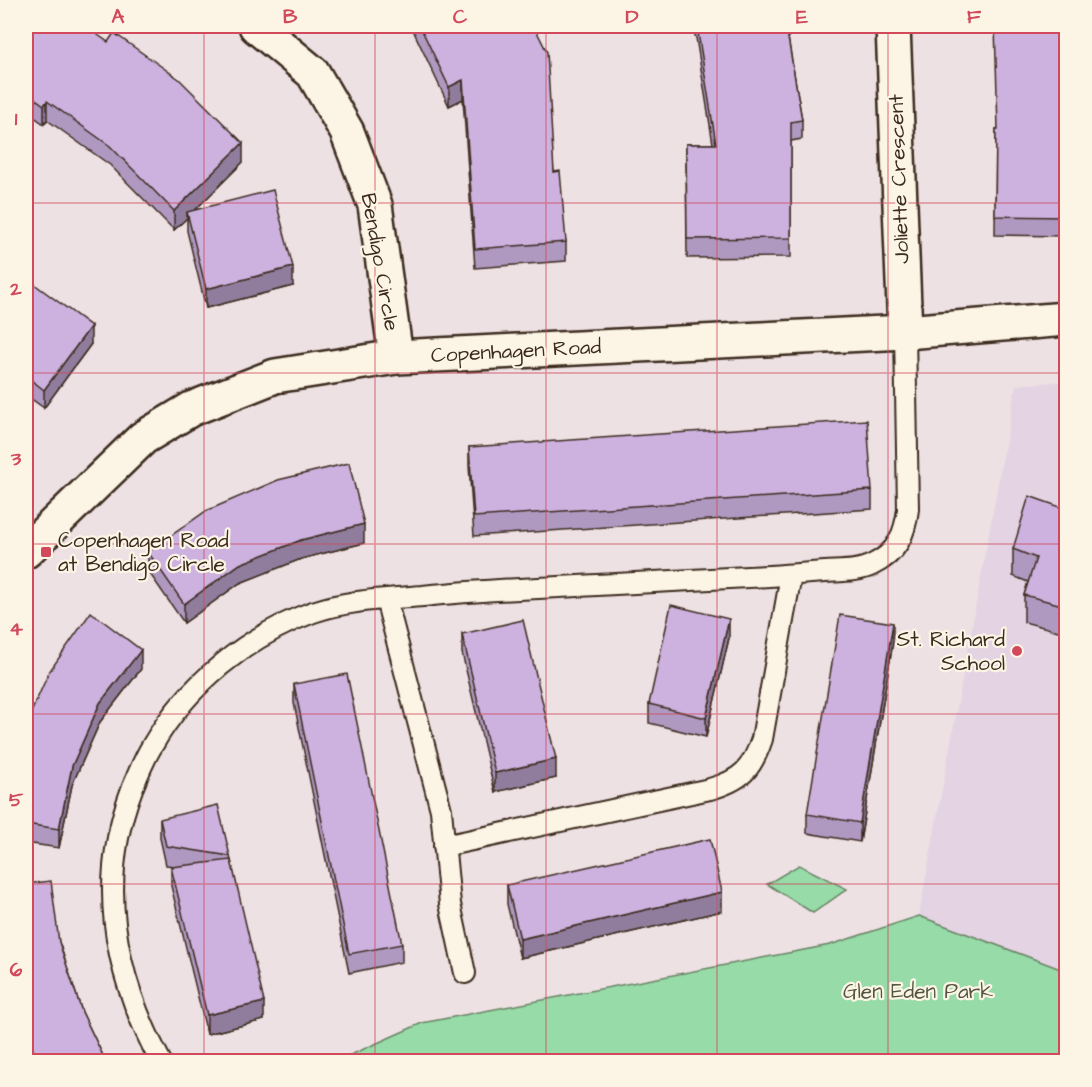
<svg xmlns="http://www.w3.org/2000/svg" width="1092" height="1087" font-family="'Architects Daughter',sans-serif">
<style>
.built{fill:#e4d3e3}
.green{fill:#96dba8;stroke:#688263;stroke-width:1.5}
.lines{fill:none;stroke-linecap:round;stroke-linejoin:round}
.service-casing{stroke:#3b2a1e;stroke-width:24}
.minor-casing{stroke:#3b2a1e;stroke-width:38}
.tertiary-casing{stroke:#3b2a1e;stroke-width:38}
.service{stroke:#fcf5e5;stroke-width:20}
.minor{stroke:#fcf5e5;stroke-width:33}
.tertiary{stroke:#fcf5e5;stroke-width:33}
.wall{fill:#b099c1;stroke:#3b2a1e;stroke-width:1.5}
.shaded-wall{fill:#907d9d;stroke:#3b2a1e;stroke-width:1.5}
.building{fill:#cdb2e0;stroke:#3b2a1e;stroke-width:1.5}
.grid{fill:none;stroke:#d1495b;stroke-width:1.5;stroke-opacity:0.55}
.poi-dot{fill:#d1495b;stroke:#fcf5e5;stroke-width:2}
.labels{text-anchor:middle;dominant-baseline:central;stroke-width:4.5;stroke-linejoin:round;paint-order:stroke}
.street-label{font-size:21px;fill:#3b2a1e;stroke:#fcf5e5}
.poi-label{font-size:21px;fill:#3b2a1e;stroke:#fcf5e5;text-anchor:start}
.park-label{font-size:21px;fill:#525640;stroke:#fcf5e5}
.neatline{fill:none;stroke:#d1495b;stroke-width:2}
.grid-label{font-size:20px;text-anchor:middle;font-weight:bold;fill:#d1495b}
</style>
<rect width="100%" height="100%" fill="#eee1e4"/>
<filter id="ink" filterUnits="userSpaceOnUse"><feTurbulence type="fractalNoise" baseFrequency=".0167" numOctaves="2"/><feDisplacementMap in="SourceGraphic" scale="12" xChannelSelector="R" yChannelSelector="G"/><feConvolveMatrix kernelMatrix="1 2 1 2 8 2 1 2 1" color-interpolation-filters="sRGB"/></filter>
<g filter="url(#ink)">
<path class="built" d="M1066 381V971L919 916 1016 385Z"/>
<path class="green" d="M799 865 847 889 813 913 767 884Z
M919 916 1066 971V1061H337L422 1023 830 945Z"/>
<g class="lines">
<g class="service-casing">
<path id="service" d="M386 599 441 810 450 904 465 973
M444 846 710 789C742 780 752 769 762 739L791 575
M161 1062C114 975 96 883 132 789 138 774 144 759 152 746 187 685 247 636 313 612 347 600 387 599 423 596 469 591 514 589 559 587 622 584 685 580 748 577 774 576 800 574 825 572 840 571 858 572 872 565 897 553 905 535 908 509L905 332"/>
</g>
<g class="minor-casing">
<path id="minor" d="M256 26 313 73 347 132 375 205 396 357
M893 26 905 332"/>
</g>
<g class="tertiary-casing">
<path id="tertiary" d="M26 551 143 438 191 409 275 376 396 357 905 332 1066 319"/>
</g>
<use href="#service" class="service"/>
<use href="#minor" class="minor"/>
<use href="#tertiary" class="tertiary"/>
</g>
<path class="wall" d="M26 26 243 162 195 210 293 286 206 308 187 231V218L174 230 110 165 47 120 44 124 26 111Z
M410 26H534L554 172 566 242V261L475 268 463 99 449 106 412 28Z
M691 26H786L802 120V139L791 141V257L687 258 686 144H713L696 38Z
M1066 26V236L995 235 996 129H997Z
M26 278 91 344 44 408 26 395Z
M469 447 872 490V509L474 536 469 466Z
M1066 509V633L1024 622V595L1028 582 1013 576V549Z
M364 543 301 559 240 583 184 623 148 571V552Z
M462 634 556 778 495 792 462 653Z
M729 638 706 737 649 723V704Z
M893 642 860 842 807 833V814Z
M141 669 100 722 72 785 59 848 26 843V724Z
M294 684 402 944V962L349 973 294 703Z
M160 819 230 856 264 1020 207 1034 171 886V867L175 866 166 865 160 838Z
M26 884 59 942 82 1012 106 1062H28L26 1056Z
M507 885 722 911 520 958 507 904Z"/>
<path class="shaded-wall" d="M463 80V99L449 106V87Z
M47 101V120L44 124V105Z
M243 143V162L188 217 187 212V218L174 230V211Z
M293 267V286L206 308V289Z
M91 326V344L44 408V390Z
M364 524V543L301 559 240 583 184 623V604L240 564 301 540Z
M729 619V638L706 737V718Z
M893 623V642L860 842V823Z
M141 650V669L100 722 72 785 59 848V829L72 766 100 703Z
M556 759V778L495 792V773Z
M722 892V911L520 958V939Z
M264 1002V1020L207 1034V1015Z"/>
<path class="building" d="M26 26H85L108 42 114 33 179 79 243 143 174 211 110 146 47 101 44 105 26 92Z
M420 26H534L547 52 554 172 560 171 566 242 475 249 463 80 449 87Z
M697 26H786L802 120 791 122V238L687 239 686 144H716Z
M995 26H1066V217L995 216 996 129H998Z
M273 190 293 267 206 289 187 212Z
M26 278 91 326 44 390 26 376Z
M867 420 872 490 474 517 469 447Z
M349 463 364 524 301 540 240 564 184 604 148 552 206 511 278 480Z
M1029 496 1066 509V606L1024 595 1036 558 1013 549Z
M671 605 729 619 706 718 649 704Z
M91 612 141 650 100 703 72 766 59 829 26 824V724L49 672Z
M840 615 893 623 860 823 807 814Z
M523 620 556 759 495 773 462 634Z
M347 674 402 944 349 954 294 684Z
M218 805 230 856 166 846 160 819Z
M710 839 722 892 520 939 507 885Z
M231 860 264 1002 207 1015 171 867Z
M51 881 59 942 82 1012 106 1062H40L26 1037V884Z"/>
</g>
<path class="grid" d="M204 26V1062M375 26V1062M546 26V1062M717 26V1062M888 26V1062M26 203H1066M26 373H1066M26 544H1066M26 714H1066M26 884H1066"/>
<g class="poi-dot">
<rect x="40" y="546" width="12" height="12" rx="3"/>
<circle cx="1017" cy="651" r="6"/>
</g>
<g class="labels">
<g class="street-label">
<text transform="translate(899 179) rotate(-92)">Joliette Crescent</text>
<text transform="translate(380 262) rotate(80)">Bendigo Circle</text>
<text transform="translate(516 351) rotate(-3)">Copenhagen Road</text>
</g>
<g class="poi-label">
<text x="58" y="540">Copenhagen Road<tspan x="58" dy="24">at Bendigo Circle</tspan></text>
<text x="1005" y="639" text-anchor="end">St. Richard<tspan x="1005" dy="24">School</tspan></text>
</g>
<g class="park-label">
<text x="918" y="991">Glen Eden Park</text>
</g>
</g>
<rect width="1092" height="1087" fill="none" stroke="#fcf5e5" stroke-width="66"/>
<rect x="33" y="33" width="1026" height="1021" class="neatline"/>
<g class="grid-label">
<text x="118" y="23">A</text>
<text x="290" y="23">B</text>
<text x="460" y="23">C</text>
<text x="632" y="23">D</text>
<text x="802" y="23">E</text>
<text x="974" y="23">F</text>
<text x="16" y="125">1</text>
<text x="16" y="295">2</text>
<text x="16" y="465">3</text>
<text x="16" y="635">4</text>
<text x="16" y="806">5</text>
<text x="16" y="976">6</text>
</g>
</svg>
